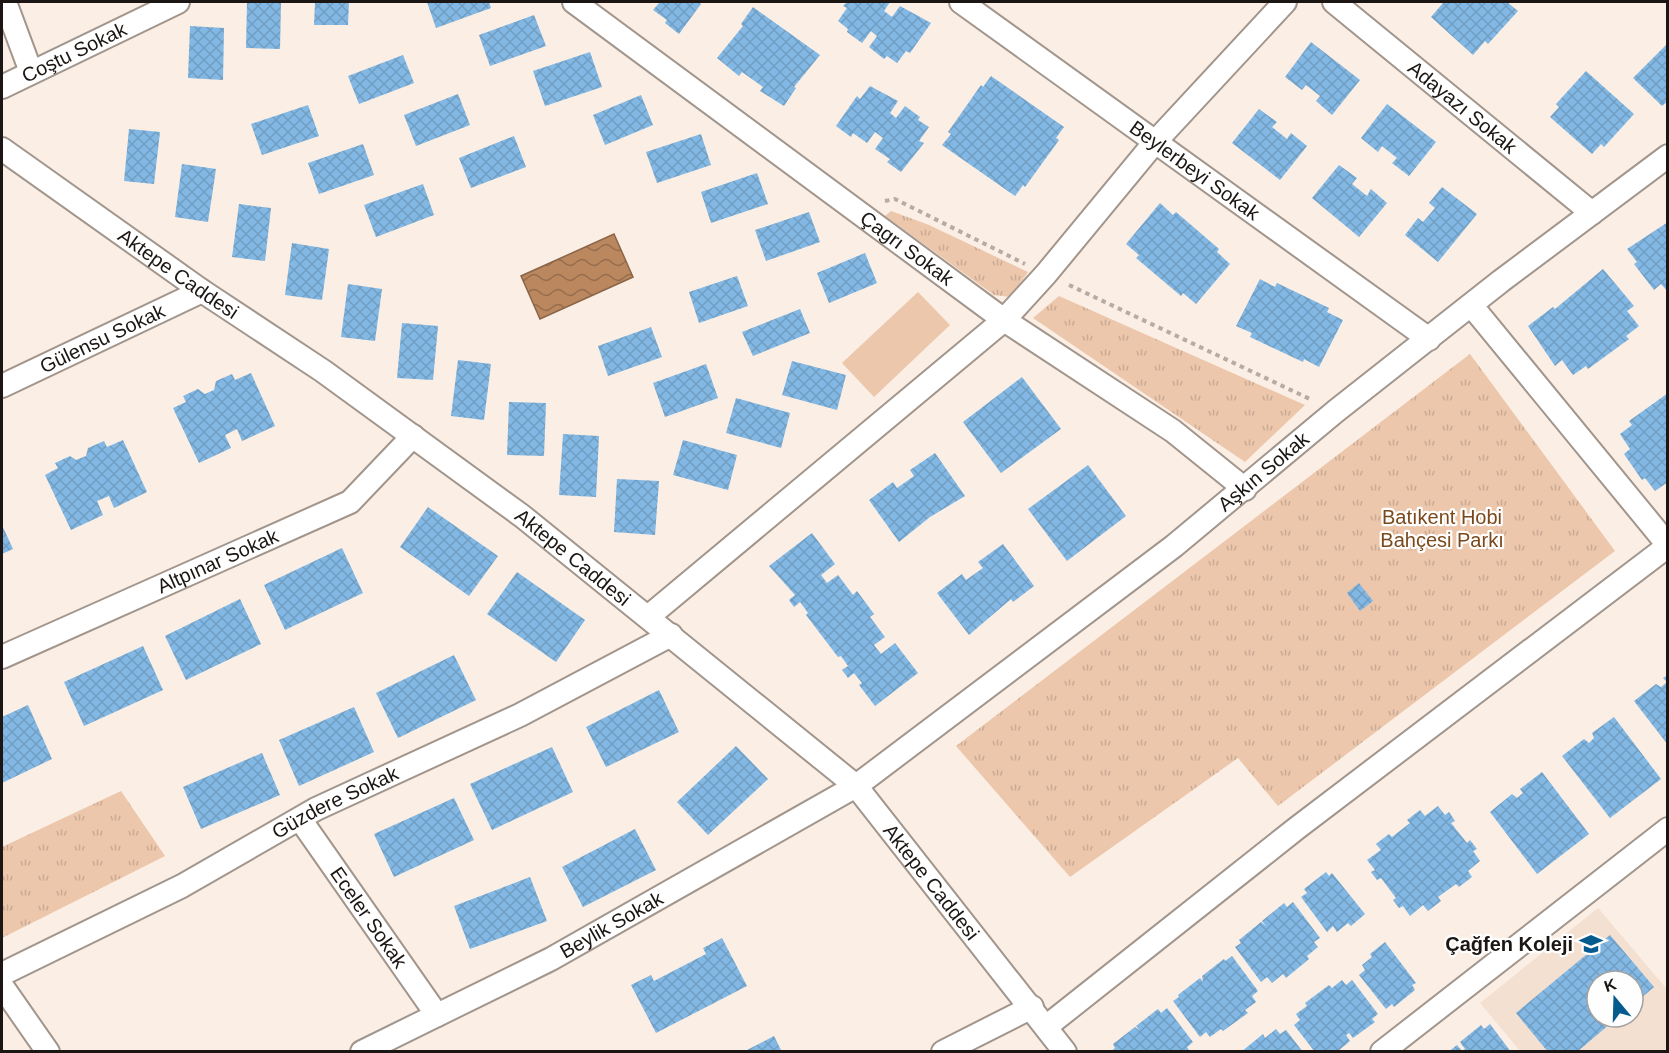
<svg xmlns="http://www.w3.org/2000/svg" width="1669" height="1053" font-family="Arial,sans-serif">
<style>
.built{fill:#f4e0d1;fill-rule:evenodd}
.grass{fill:url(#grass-tufts)}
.garden{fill:#ecc7ac}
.water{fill:url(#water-waves);stroke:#8a6548;stroke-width:1.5}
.building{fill:url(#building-cross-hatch)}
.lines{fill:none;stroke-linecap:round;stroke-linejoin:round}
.minor-casing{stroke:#a1958c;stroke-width:26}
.path{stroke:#b6aca4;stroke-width:4;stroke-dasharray:4.5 4.5;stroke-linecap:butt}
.minor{stroke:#fff;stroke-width:22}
.labels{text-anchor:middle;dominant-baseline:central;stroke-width:4.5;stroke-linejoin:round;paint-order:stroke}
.street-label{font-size:20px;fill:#1b1613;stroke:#fefefe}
.park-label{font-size:20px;fill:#7b481b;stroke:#fefefe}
.poi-label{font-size:20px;font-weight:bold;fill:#1b1613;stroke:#fefefe;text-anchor:end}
</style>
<defs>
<pattern id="grass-tufts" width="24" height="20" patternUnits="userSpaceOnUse" patternTransform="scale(1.5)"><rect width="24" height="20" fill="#ecc7ac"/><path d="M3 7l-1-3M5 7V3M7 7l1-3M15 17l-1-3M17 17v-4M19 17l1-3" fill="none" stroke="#caaa93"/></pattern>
<pattern id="water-waves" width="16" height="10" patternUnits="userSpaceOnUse" patternTransform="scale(1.5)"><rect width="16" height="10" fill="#ba875f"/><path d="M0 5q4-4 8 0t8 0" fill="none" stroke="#966d4d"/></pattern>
<pattern id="building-cross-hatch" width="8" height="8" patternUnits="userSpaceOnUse" patternTransform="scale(1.5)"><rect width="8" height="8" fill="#82b8e3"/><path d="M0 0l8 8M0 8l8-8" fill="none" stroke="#709dc2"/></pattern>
</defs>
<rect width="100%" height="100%" fill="#fbeee4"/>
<path class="built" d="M1598 908 1667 989V1051H1520L1480 1003ZM1597 981H1633V1017H1597Z"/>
<path class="grass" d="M891 211 929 225 1028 272 1010 297 994 295 885 216Z
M1059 296 1305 405 1245 462 1033 318Z
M1470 354 1615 551 1278 806 1238 758 1070 877 956 746Z
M121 791 165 856 2 938V847Z"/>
<path class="garden" d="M918 292 950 325 874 397 842 363Z"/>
<path class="water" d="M614 234 633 277 540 319 521 276Z"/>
<path class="building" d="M247 2H281L280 49 246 48Z
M315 2H349L348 25H314Z
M427 2H489L491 8 436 28Z
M660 2H698L701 4 679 34 665 23 667 20 653 10Z
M847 2H890L884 11 892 17 900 6 931 23 910 53 906 51 897 63 887 56 884 59 869 47 877 36 871 31 862 43 847 32 848 29 838 21 847 8 843 6Z
M1441 2H1507L1518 11 1488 44 1485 41 1473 55 1431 17 1443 3Z
M753 7 820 55 794 87 796 88 784 106 760 91 763 87 742 72 739 76 717 58 743 26 741 24Z
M534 15 546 46 490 66 479 35Z
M190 26 224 28 223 80 188 78Z
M1311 42 1360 80 1332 115 1316 101 1320 96 1306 85 1302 90 1285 77Z
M1668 43V101L1662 106 1633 78Z
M590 52 602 87 545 106 533 71Z
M403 55 414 83 359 104 348 76Z
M1586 71 1634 114 1604 147 1601 144 1592 154 1550 117 1559 107 1556 104Z
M991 76 1064 127 1056 138 1059 140 1025 187 1023 185 1015 196 942 145 951 134 948 132 981 85 983 87Z
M870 86 898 101 890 113 896 118 905 106 920 117 918 120 929 127 919 141 924 143 901 172 887 162 890 159 875 149 883 138 875 132 867 143 853 133 851 137 836 126 857 96 860 99Z
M458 94 470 125 416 146 404 115Z
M641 95 653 125 605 145 593 115Z
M1387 104 1436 142 1409 176 1392 163 1397 158 1382 146 1378 152 1361 138Z
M308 105 319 136 262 155 251 124Z
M1259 109 1277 122 1272 127 1287 139 1291 133 1307 146 1280 180 1232 143Z
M129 129 160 132 154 184 124 181Z
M701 134 711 165 657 183 646 152Z
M514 136 526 167 471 188 459 158Z
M363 144 374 175 319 194 308 163Z
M182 164 216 169 208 222 175 217Z
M1339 165 1357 178 1352 184 1367 196 1371 189 1387 203 1359 237 1312 198Z
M757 173 768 204 711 223 701 192Z
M423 184 434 215 376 237 364 205Z
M1442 187 1477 214 1438 262 1405 235 1418 218 1423 222 1435 208 1429 203Z
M1160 203 1173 215 1176 212 1219 249 1217 252 1230 264 1196 304 1183 293 1181 296 1136 258 1139 255 1126 244Z
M239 204 271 208 265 261 232 257Z
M809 212 820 242 766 261 755 230Z
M1668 222V292L1661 284 1654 290 1634 264 1637 262 1627 249Z
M292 243 329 249 322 300 285 295Z
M865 253 877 283 829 303 817 273Z
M1603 269 1634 306 1627 311 1639 326 1626 336 1629 339 1588 369 1586 366 1573 375 1562 360 1555 366 1528 326 1553 307 1555 309Z
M737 276 748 306 699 323 689 292Z
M1260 279 1275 287 1277 283 1329 308 1327 312 1343 320 1319 367 1304 359 1303 362 1250 337 1252 333 1236 326Z
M348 284 382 289 375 341 341 337Z
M800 309 810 333 753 356 742 332Z
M402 323 438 326 433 380 397 378Z
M651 327 662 357 608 376 598 346Z
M458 360 491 364 484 420 451 416Z
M792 361 846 375 837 410 782 395Z
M706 364 718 398 665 417 653 383Z
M251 373 275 426 242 441 237 429 225 435 231 448 199 463 173 408 186 402 183 396 198 389 205 394 214 390 216 381 232 374 235 380Z
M1022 377 1061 429 1001 473 963 422Z
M1668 393V482L1655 491 1645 478 1642 480 1624 454 1630 449 1620 434 1632 425 1629 421Z
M736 398 790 413 781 448 726 433Z
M509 402 546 403 544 456 507 455Z
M563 434 599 436 596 497 559 495Z
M123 440 147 492 114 508 109 496 97 501 103 515 71 530 45 475 58 468 55 463 70 456 76 460 86 456 88 448 104 441 107 447Z
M683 440 737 455 728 490 673 475Z
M935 453 965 496 930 517 899 542 869 500 893 482 897 488 914 476 910 470Z
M1088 465 1126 516 1067 561 1028 509Z
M617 479 659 481 655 535 614 532Z
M428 507 498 556 469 596 400 547Z
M2 525 13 549 2 554Z
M812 533 835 564 821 575 827 583 838 575 853 595 857 591 874 614 870 617 885 637 874 645 881 654 895 643 918 673 875 706 859 685 862 683 854 673 848 678 842 670 848 666 841 656 838 657 806 615 808 613 800 602 794 607 789 600 795 595 769 566Z
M1003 544 1034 586 1013 602 1011 599 969 635 937 593 962 574 966 580 983 568 978 562Z
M342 548 363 593 285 630 264 585Z
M517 572 585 620 556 662 487 614Z
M1359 583 1373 601 1360 611 1347 593Z
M240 599 261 644 186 680 165 636Z
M143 646 163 690 84 726 64 682Z
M454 655 476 700 398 738 376 693Z
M1668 675V745L1634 701 1656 684 1661 687 1667 682 1663 678Z
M659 690 679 732 606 767 586 727Z
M28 705 52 759 2 783V717Z
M354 707 374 752 299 786 279 740Z
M1614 717 1661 779 1610 818 1562 756 1584 739 1589 743 1594 738 1592 733Z
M736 746 768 779 708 835 677 802Z
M552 747 573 792 492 830 470 784Z
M262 753 280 795 201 829 183 787Z
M1542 772 1589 834 1537 874 1490 812 1512 794 1517 798 1523 793 1520 789Z
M454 798 474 840 394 877 374 834Z
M1438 806 1445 815 1449 812 1455 821 1451 823 1467 843 1470 840 1477 849 1473 851 1480 861 1468 871 1472 877 1459 887 1456 884 1438 897 1441 901 1428 911 1423 905 1410 916 1403 906 1399 908 1393 900 1396 898 1381 878 1377 880 1371 872 1375 870 1367 860 1381 850 1376 844 1389 834 1392 837 1410 823 1407 820 1420 810 1425 816Z
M635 829 656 870 583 907 562 867Z
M1326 872 1329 876 1332 873 1365 914 1351 926 1348 923 1337 932 1333 926 1327 932 1301 897 1307 893 1304 889Z
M530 877 547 921 470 949 454 906Z
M1293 902 1320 938 1314 942 1318 947 1307 956 1309 959 1286 978 1283 974 1272 983 1267 977 1261 982 1235 947 1241 943 1239 940 1261 922 1266 926 1262 921 1284 903 1287 907Z
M1610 935 1654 987 1633 1005V981H1597V1017H1618L1577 1052H1548L1516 1013Z
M722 938 747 986 656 1033 631 985 651 975 654 981 706 954 703 948Z
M1385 942 1416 983 1412 985 1415 990 1394 1007 1392 1004 1386 1009 1359 975 1365 970 1362 965 1372 957 1370 954Z
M1232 956 1258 991 1252 996 1256 1002 1245 1010 1248 1013 1223 1031 1221 1029 1210 1037 1206 1032 1200 1037 1173 1001 1179 997 1178 995 1200 978 1203 982 1202 976 1224 959 1225 961Z
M1342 980 1346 985 1352 980 1378 1014 1372 1019 1375 1022 1353 1038 1349 1033 1346 1035 1350 1041 1337 1052H1315L1294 1025 1300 1020 1296 1014 1307 1006 1305 1003 1329 985 1332 988Z
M1167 1008 1193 1042 1187 1047 1190 1052H1110L1115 1048 1113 1044 1135 1027 1140 1031 1136 1026 1158 1009 1161 1013Z
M1490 1024 1511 1052H1448L1457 1045 1462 1051 1465 1049 1460 1042 1481 1025 1484 1029Z
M1276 1029 1280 1034 1286 1030 1303 1052H1241L1263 1034 1265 1038Z
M774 1036 782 1052H743Z"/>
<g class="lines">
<g class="minor-casing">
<g id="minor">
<path d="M5 2 31 72"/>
<path id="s1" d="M574 2 1004 320 1173 431 1245 489"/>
<path id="s2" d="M961 2 1429 339"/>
<path id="s3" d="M1334 2 1592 213"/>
<path id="s4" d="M2 87 178 2"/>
<path id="s5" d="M2 149 202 291 323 371 522 516 856 786 1065 1052"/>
<path d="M1471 305 1668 545"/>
<path id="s6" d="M2 386 202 291"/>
<path d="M648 617 1004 320 1046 274 1155 142 1285 2"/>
<path id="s7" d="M2 657 350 502 413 436"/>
<path id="s8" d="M300 819 437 1015"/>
<path id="s9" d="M2 974 182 886 316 809 520 715 671 635"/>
<path d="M2 986 48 1052"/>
<path d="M1047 1026 1297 828 1668 546"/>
<path id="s10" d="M362 1052 551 959 856 786 1174 546 1336 411 1501 281 1668 156"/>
<path d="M943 1052 1032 1007"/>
<path d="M1382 1052 1668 829"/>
</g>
</g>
<path class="path" d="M885 201 895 199 1025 264
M1069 285 1312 400"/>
<use href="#minor" class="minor"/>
</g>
<defs>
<g id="school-bare" transform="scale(1.8)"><path d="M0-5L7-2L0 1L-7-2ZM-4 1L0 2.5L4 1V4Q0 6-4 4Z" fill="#055b8d" stroke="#fefefe" stroke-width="2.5" paint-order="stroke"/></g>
</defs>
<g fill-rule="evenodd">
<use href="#school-bare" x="1591" y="944"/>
</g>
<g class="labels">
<g class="street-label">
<text stroke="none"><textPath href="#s4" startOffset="80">Coştu Sokak</textPath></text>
<text stroke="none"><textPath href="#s3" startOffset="166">Adayazı Sokak</textPath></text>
<text stroke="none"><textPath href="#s2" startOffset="288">Beylerbeyi Sokak</textPath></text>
<text stroke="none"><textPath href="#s1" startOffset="414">Çagrı Sokak</textPath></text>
<text stroke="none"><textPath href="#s5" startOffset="216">Aktepe Caddesi</textPath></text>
<text stroke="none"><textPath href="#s6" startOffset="111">Gülensu Sokak</textPath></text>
<text stroke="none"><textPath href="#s10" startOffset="1076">Aşkın Sokak</textPath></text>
<text stroke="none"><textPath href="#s5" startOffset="702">Aktepe Caddesi</textPath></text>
<text stroke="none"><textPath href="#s7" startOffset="236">Altpınar Sokak</textPath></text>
<text stroke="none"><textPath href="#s9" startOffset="375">Güzdere Sokak</textPath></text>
<text stroke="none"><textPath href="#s5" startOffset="1188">Aktepe Caddesi</textPath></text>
<text stroke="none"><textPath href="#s8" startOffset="120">Eceler Sokak</textPath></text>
<text stroke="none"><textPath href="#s10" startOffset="280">Beylik Sokak</textPath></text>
</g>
<g class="park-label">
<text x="1442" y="517">Batıkent Hobi<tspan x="1442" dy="23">Bahçesi Parkı</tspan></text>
</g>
<g class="poi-label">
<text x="1573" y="944">Çağfen Koleji</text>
</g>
</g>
<rect width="1669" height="1053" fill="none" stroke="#1b1613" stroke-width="6"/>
<g transform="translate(1615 999) rotate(341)"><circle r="28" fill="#fefefe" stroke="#a3a1a0" stroke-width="1.5"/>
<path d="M0-4.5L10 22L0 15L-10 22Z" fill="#055b8d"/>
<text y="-9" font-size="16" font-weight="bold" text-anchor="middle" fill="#1b1613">K</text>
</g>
</svg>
